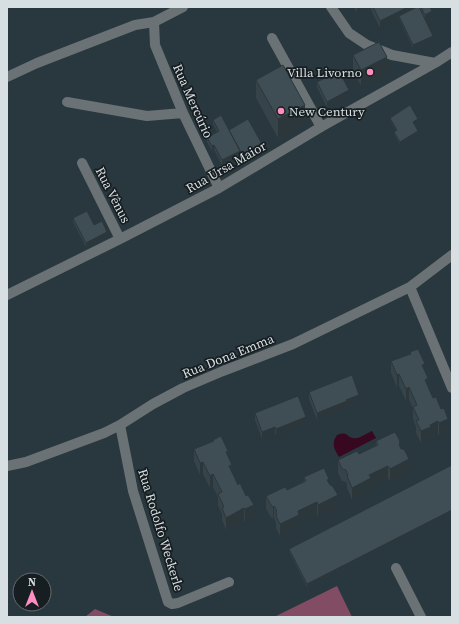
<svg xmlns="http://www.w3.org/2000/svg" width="459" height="624" font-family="'Source Serif 4',serif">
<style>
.forest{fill:#824d64}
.water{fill:#370820}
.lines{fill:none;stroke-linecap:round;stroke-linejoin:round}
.minor{stroke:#6b7275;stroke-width:10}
.wall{fill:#364349}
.shaded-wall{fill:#2c373c}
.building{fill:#3f4e55;stroke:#2c373c}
.poi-dot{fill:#fd8ebf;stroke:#171e21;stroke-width:1.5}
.labels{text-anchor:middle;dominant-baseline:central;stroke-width:3.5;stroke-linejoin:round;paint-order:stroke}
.poi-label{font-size:13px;fill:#d7dfe3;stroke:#171e21;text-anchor:end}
.street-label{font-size:13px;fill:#d7dfe3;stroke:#171e21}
</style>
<rect width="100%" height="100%" fill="#29383e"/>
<path class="forest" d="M337 586 352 617H274Z
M95 609 114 617H85Z"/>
<path class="water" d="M372 431 376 438 339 457C334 449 331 443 337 435 348 431 345 436 353 438 358 440 367 433 372 431Z"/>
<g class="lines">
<path class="minor" d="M331 7 349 33 367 45 392 55 435 63
M154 22 155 45 183 113 219 188
M272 38 321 127
M7 77 37 63 135 25 154 22 183 7
M67 102 147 116 183 113
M82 163 120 239
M410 287 452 388
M7 295 120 239 219 188 321 127 435 63 452 52
M120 425 133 491 168 602 172 604 178 603 229 582
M7 466 26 462 104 433 120 425 153 404 183 388 223 371 293 344 410 287 452 255
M396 568 421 617"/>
</g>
<path class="wall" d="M354 7H368L357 13Z
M371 7H430L432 18 426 21 433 38 413 48 399 18 380 28 371 10Z
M353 55 387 73 361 86 353 71Z
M256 80 305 124 278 138 256 98Z
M317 82 349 95 327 107 317 87Z
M390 118 418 121 414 124 418 133 400 144 394 134V132L396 130 390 120Z
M213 120 229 130 262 146 242 157 240 154V155L222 165 214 150 212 151 207 142V138L217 132 213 124Z
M73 218 94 225 107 237 86 247 73 222Z
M410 352 425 370 428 387 448 432 439 435 438 434 431 437V439L421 443 416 433V427L413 419V409L409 399 406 401 399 386 397 388 391 373V361L410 354Z
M309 392 359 402 347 406V408L317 420 309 399Z
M255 413 306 424 276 435 275 434 262 439 255 420Z
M213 440 228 456 232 473 254 518 245 522 244 520 226 530 222 520V514L218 506V497L213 487 210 488 203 474 200 475 194 461V449L213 441Z
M376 441 400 447 409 472 390 481 388 478 371 487V491L352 500 347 488V486L346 482 342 481 338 473V460L359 454 376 445Z
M452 465V513L307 587 289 551V549Z
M304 477 329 483 338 508 318 517 317 514 299 523V527L280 536 276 528V522L274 518 273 519 271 517 266 509V496L287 490 304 481Z"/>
<path class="shaded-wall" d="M151 7H157L146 12V9Z
M359 7H368L357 13V8Z
M408 7H419L399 16V18L380 28V21Z
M432 11V18L425 22V15Z
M433 36V38L413 48V45Z
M387 57V73L361 86V70Z
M349 90V95L327 107V102Z
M305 105V124L278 138V119Z
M418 119V121L413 125V122Z
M418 131V133L400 144V142Z
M262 144V146L242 157V154Z
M214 145V150L212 151V146Z
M240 151V155L222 165V160Z
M107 232V237L86 247V243Z
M425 364V376L422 365Z
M399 374V386L397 388V375Z
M428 378V391L425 380Z
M409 387V399L406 401V389Z
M359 395V402L347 406V408L317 420V413L346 400Z
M306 417V424L276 435V429Z
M448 419V432L439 435V423Z
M438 421V434L431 437V439L421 443V431L430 425Z
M275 427V434L262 439V432Z
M409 459V472L390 481V469Z
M203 462V474L200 475V463Z
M232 465V477L229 466Z
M388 466V478L371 487V491L352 500V488L369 475Z
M213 474V487L210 488V476Z
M338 495V508L318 517V505Z
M317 502V514L299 523V527L280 536V524L298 511Z
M254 505V518L245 522V509Z
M274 506V518L273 519V507Z
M244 508V520L226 530V518Z
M452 510V513L307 587V584Z"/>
<path class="building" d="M145 7H151L146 9Z
M373 7H408L380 21Z
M417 7H419L433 36 413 45 399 16Z
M421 7H430L432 11 425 15Z
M379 42 387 57 361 70 353 55Z
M283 65 305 105 278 119 256 80Z
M339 71 349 90 327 102 317 82Z
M410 105 418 119 413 122 418 131 400 142 394 132 397 130 390 118Z
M221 115 240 151 222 160 214 145 212 146 207 138 219 131 213 120Z
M248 119 262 144 242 154 229 130Z
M87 211 94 225 102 221 107 232 86 243 73 218Z
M418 349 425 364 422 365 428 378 425 380 433 398 436 397 441 409 444 408 448 419 439 423 438 421 430 425 431 427 421 431 416 421 419 420 413 407 417 405 409 387 406 389 399 374 397 375 391 361 411 354 410 352Z
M352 375 359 395 346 400 347 401 317 413 309 392Z
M298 396 306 417 276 429 275 427 262 432 255 413Z
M395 432 399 439 400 443 399 444 401 449H403L405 451 409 459 390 469 388 466 369 475 371 478 352 488 347 476H348L346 470 342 469 338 460 357 451 359 454 378 445 376 441Z
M221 436 228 451 226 452 232 465 229 466 238 485 240 483 246 496 248 495 254 505 245 509 244 508 226 518 222 508 224 507 218 494 222 492 213 474 210 476 203 462 200 463 194 449 214 441 213 440Z
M452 465V510L307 584 289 549Z
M324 468 329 479 327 480 330 485H331L333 487 338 495 318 505 317 502 298 511 299 515 280 524 276 516 277 515 276 512 277 511 274 506 273 507 271 505 266 496 285 487 287 490 306 481 304 477Z"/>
<g class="poi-dot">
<circle cx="370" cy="72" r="4"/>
<circle cx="281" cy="111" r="4"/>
</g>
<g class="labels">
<g class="poi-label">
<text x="362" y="72">Villa Livorno</text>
<text x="289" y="111" text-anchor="start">New Century</text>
</g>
<g class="street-label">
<text transform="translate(193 101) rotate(66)">Rua Mercúrio</text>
<text transform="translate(226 167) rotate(-30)">Rua Ursa Maior</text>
<text transform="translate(113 195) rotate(63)">Rua Vênus</text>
<text transform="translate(228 356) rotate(-22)">Rua Dona Emma</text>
<text transform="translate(161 530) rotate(73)">Rua Rodolfo Weckerle</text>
</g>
</g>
<rect width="459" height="624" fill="none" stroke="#d7dfe3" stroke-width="16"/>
<g transform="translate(32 592)"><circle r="19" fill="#171e21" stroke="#646b6f"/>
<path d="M0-3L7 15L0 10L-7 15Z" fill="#fd8ebf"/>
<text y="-6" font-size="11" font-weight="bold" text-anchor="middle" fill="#d7dfe3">N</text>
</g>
</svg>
